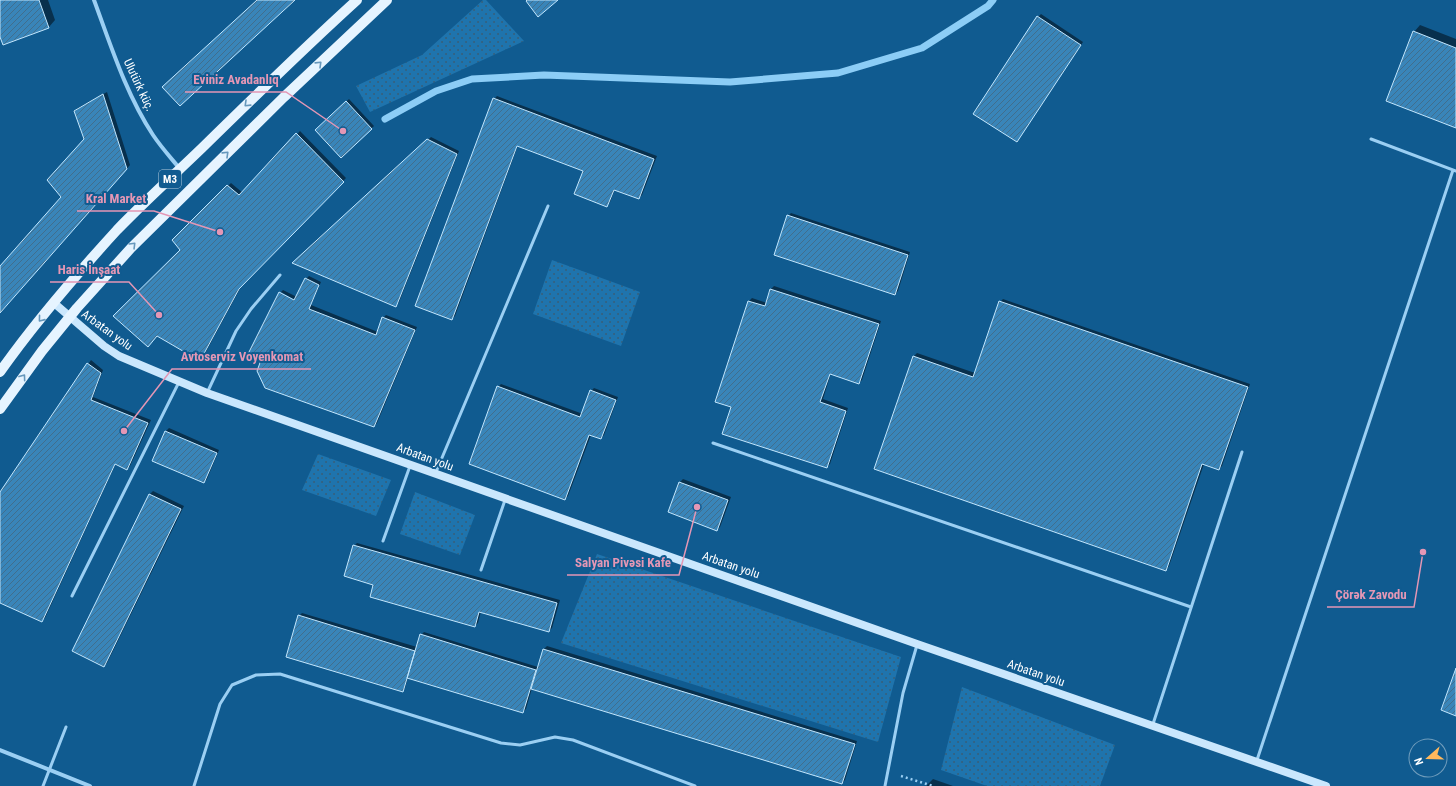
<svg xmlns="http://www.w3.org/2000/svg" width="1456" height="786" font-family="'Roboto Condensed',sans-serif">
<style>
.grass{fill:url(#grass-dots)}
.shadow{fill:#0007}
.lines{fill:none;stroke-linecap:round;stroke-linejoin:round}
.stream{stroke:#8ccdf6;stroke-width:7}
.building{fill:url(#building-hatch);stroke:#c2e6fd}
.path{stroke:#9bcff3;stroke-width:2.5;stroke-dasharray:2 3;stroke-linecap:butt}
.service{stroke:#9bcff3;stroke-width:3}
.minor{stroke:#9bcff3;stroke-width:4}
.secondary{stroke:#cae7fd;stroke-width:8}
.primary{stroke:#e6f4ff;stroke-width:10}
.oneway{stroke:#6698bc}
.labels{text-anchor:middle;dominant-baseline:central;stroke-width:4;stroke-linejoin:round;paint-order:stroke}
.shield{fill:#105b90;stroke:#b7cede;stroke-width:1}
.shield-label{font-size:11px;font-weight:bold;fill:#fff}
.street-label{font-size:12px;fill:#fff;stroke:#105b90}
.leader{fill:none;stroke:#e497b5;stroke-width:1.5}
.callout-dot{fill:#e497b5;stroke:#105b90;stroke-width:1.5}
.callout-label{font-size:13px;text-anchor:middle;font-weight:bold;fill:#e497b5;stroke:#105b90;stroke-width:4;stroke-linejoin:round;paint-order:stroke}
</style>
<defs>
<pattern id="grass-dots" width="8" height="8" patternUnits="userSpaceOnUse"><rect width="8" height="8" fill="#1f74ad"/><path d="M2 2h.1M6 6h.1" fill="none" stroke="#385e78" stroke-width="1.8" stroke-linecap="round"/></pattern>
<pattern id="building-hatch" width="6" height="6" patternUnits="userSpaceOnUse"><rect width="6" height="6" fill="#3985b9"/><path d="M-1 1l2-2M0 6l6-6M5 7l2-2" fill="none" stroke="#416e8d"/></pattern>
</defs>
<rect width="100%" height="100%" fill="#105b90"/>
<path class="grass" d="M483 0H486L524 41 370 112 356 86 422 55Z
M552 260 640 292 621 346 533 314Z
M318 454 391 480 376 516 302 490Z
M415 492 475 515 460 555 400 534Z
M597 554 901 657 878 742 561 643Z
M962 687 1115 745 1100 786H987L941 770Z"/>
<path class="shadow" d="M0 0H48L55 20 49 27 0 34Z
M1041 14 1083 42 1017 141 1038 17Z
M1420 25 1456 39V127L1414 32Z
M107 92 130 165 0 312V267L62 197 85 139 75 111 78 108Z
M497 96 657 156 642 195 639 198 615 189 610 202 607 206 584 170 518 145 455 316 452 319 494 99Z
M349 99 374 126 341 156 316 130Z
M300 131 346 178 242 285 203 357 200 360 181 250 173 240 231 183 243 193Z
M431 137 459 151 399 302 396 306 294 263Z
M791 213 910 252 898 291 895 294 788 216Z
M309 276 321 282 311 305 378 332 383 318 386 315 417 327 377 423 374 426 298 304 299 302 281 292 283 290 297 297 306 279Z
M774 286 881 321 862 380 859 383 831 373 823 399 848 408 830 464 827 467 733 407 716 401 749 301 752 298 767 303 771 289Z
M1003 299 1250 384 1222 466 1219 469 1204 464 1169 566 1166 570 914 356 917 353 975 373 1000 302Z
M91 360 103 370 93 397 151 420 130 466 127 469 116 463 45 618 41 621 0 602V493Z
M501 384 583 414 591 391 594 388 618 397 604 435 601 438 591 435 568 496 565 499 498 387Z
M169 428 219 450 207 479 204 482 166 431Z
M683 479 731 497 720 527 717 530 680 482Z
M153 491 184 506 107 663 104 666 73 651 150 494Z
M357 543 560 600 552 628 549 631 481 611 478 623 475 626 375 584 354 546Z
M302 613 417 647 421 635 424 632 538 667 544 649 547 646 857 741 845 780 842 783 532 688 526 709 523 712 408 677 405 688 402 691 299 616Z
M933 779 953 786H926Z"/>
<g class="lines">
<path class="stream" d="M385 119 436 91 472 79 544 75 730 82 838 73 922 48 988 6 993 0"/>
</g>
<path class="building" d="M0 0H39L49 28 3 45 0 37Z
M257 0H295L180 106 162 87Z
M527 0H558L538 17 526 1Z
M1037 16 1081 45 1017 142 973 114Z
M1413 31 1456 48V128L1386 101Z
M103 94 127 169 0 313V266L61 197 47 180 84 139 74 111Z
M493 98 654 159 639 199 614 190 607 207 574 194 583 171 517 146 452 320 415 306Z
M346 101 372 129 341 158 315 130Z
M296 133 344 182 239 289 200 361 157 336 148 347 113 316 180 250 172 240 227 185 239 195Z
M427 139 457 154 396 307 292 263Z
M787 215 908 255 895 295 774 255Z
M305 278 319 285 309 309 376 335 382 317 415 330 374 427 265 388 257 371 261 360 248 354 279 292 294 300Z
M770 289 879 324 859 384 830 374 820 402 846 411 827 468 722 434 731 407 715 402 748 301 765 306Z
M999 301 1248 387 1219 470 1202 464 1166 571 874 469 913 356 973 377Z
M87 363 101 373 91 400 148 423 127 470 115 464 42 622 0 603V492Z
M497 386 580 417 590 390 616 400 601 439 589 435 565 500 469 464Z
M165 431 217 453 204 483 152 461Z
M679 482 728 500 717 531 668 512Z
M149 494 181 509 104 667 72 651Z
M353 545 557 603 549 632 479 612 475 627 370 597 373 585 344 576Z
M298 615 415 651 403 692 286 657Z
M420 634 536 670 523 713 407 678Z
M543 649 855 744 842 784 531 689Z
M1456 668V716L1441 710Z"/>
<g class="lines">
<path class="path" d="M901 776 933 786"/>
<path class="service" d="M1371 139 1456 171
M207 393 236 331 251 309 280 275
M713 443 1191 607
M436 472 548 206
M383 541 410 466
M481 570 505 500
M72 596 179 382
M1153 724 1242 452
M1257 760 1453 170
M43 786 66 727
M194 786 220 704 232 685 256 675 280 674 501 743 520 745 555 737 573 740 695 786
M885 786 903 693 917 645"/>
<path class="minor" d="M94 0C111 46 126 94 153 135 161 147 171 158 180 169
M0 750 90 786"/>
<path class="secondary" d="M54 303 104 346 119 356 207 393 917 644 1326 786"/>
<path class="primary" d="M0 372C35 322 76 275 117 230 144 202 174 175 202 148 253 98 304 48 357 0
M0 409 42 351 77 308 131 248 284 97 387 0"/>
</g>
<defs><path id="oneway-chevron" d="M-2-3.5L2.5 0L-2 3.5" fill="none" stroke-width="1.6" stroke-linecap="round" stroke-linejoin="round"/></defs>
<g class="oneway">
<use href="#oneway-chevron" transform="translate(319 64) rotate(-44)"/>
<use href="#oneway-chevron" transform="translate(247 104) rotate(136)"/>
<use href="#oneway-chevron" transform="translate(226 154) rotate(-44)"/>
<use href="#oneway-chevron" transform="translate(133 245) rotate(-45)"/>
<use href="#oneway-chevron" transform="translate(41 319) rotate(129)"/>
<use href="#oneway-chevron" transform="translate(23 377) rotate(-54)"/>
</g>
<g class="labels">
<rect class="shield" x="159" y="170" width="22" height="18" rx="3"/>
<g class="shield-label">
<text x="170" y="179">M3</text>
</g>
<g class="street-label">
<text transform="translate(139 85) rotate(65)">Ulutürk küç.</text>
<text transform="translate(107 330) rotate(36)">Arbatan yolu</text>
<text transform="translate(425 457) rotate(20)">Arbatan yolu</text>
<text transform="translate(731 565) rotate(19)">Arbatan yolu</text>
<text transform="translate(1036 673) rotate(19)">Arbatan yolu</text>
</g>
</g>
<path class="leader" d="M343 131L286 92H185M220 232L154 211H77M159 315L129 282H50M124 431L172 369H311M697 507L679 575H567M1423 552L1414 607H1327"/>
<g class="callout-dot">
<circle cx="343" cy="131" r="4"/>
<circle cx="220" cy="232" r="4"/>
<circle cx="159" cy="315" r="4"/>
<circle cx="124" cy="431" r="4"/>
<circle cx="697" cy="507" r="4"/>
<circle cx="1423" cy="552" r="4"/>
</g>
<g class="callout-label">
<text x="236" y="84">Eviniz Avadanlıq</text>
<text x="116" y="203">Kral Market</text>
<text x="89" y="274">Haris İnşaat</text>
<text x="242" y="361">Avtoserviz Voyenkomat</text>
<text x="623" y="567">Salyan Pivəsi Kafe</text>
<text x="1371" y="599">Çörək Zavodu</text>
</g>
<g transform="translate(1428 758) rotate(250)"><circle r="19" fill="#105b90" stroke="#709dbc"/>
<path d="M0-3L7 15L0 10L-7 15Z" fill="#ffb85c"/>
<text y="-6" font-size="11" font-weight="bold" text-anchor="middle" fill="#ffffff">N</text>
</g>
</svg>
